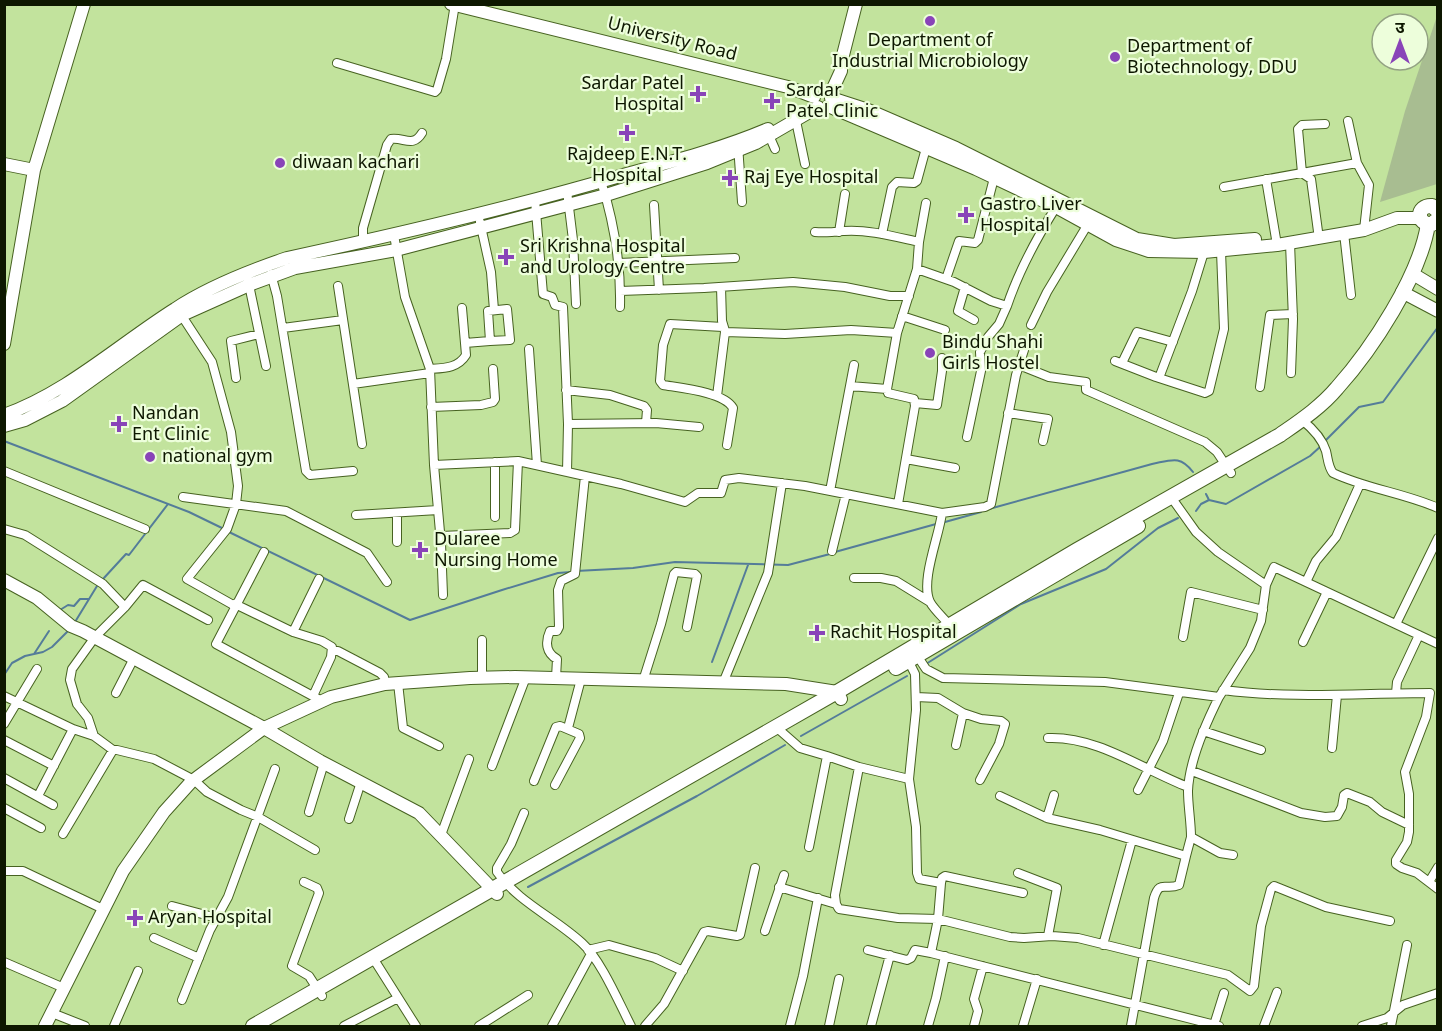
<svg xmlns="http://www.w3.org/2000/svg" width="1442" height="1031" font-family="Georgia,'Noto Sans Devanagari',serif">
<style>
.green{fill:#a8bd91}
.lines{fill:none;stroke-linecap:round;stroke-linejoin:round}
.stream{stroke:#547c99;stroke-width:2}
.street-casing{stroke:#476221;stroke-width:10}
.secondary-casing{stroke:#476221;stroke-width:14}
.primary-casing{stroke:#476221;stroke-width:16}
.street{stroke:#fff;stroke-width:8}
.secondary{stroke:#fff;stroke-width:12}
.primary{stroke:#fff;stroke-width:14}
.poi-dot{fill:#8944b8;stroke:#edfedb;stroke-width:2}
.labels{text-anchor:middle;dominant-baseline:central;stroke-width:4.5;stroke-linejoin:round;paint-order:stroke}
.street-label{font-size:18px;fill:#0d1700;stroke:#edfedb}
.poi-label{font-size:18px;fill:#0d1700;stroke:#edfedb;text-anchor:start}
</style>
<rect width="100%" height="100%" fill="#c2e39d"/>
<path class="green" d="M1437 16V184L1380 202 1405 111Z"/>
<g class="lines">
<path class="stream" d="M4 441 189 512 224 529
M1324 442 1359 407 1383 402 1438 327
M1206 494 1209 500 1226 504 1310 456 1321 446
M989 509 1152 464C1172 460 1180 455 1193 472
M1196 511 1201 504 1209 500
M945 522 981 512
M229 532 410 620 502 590 558 573 571 572
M835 552 936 524
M576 571 633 568 675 562 788 565 830 554
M103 579 126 554 129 555 168 504
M60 610 68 605 74 606 80 599H88
M75 622 97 586
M34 654 49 631
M712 662 748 565
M926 664 1021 604 1106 569 1158 528 1178 518
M4 675 12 663 25 656 43 652 52 647 69 630
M801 736 907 676
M528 887 697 796 785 745"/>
<g class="street-casing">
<path id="street" d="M337 63 435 92 437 90 446 59 455 4
M795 116 805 164
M1348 121 1357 163 1369 185 1364 230
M768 133 775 149
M738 145 742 202
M1266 179 1277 245
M601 181C614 222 621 264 620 307
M1224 187 1357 163
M567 191 573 240 576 304
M535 200 543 294 552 297 555 305 563 307 568 424 567 472
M654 205 659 290
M480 222 491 272 494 310
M815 232C825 233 834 232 844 231 867 229 896 237 919 242
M839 232 845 194
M1344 233 1351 295
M882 234 892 187 897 182 914 183 917 181 926 148
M394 235 405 297 430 369 434 465 441 543 443 595
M1319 239 1311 179 1302 173 1298 129 1302 125 1325 124
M363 242V228L387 145 391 139C404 137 413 148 422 133
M1290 243 1293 319 1291 373
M619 263 735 258
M917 269 954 282 991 301 1007 306C1019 270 1036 239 1056 207
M271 274 277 296 306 471 310 475 353 471
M946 279 959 241 975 243 978 240 994 178
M248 280 266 366
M338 286 362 444
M721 287 722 321 725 331
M965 287 958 311 974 320
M620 291 704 288 793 282 845 287 890 296H909
M507 309 510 340 490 341 488 311Z
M180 313 212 362 231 432 238 486 236 504 227 529 187 579 235 606
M902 316 945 330
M1031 325 1047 292 1088 224
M723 327 670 324 663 345 660 381 663 385C681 388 724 392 733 408L727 445
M283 328 343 320
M465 343 490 341
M529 349 537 465
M1115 361 1156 377 1205 393 1209 391 1224 329 1221 251
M1122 363 1137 332 1173 342
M1019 365 1049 377 1086 382V390L1205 442 1217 452 1231 473
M430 369C445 368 458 368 466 355L462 308
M236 378 231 341 259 334
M1159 378 1192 291 1204 252
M353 384 430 373
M850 386 887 389 888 393 914 399 915 406 898 504
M1260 387 1270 315 1293 314
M887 389 897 333 917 269 919 242 926 203
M566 390 610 395 644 406 647 410 646 423
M717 396 725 332 785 334 851 330 897 333
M915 403 937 405 942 371V358
M431 407 481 405 493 402 495 399 493 369
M1008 413 1048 419 1043 441
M1302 420C1312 428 1322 438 1326 451 1328 459 1328 467 1333 473 1367 489 1404 493 1438 508
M568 424 656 423 699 427
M967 437 981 371 980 352 988 337 999 324 1007 306
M906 459 955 468
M495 462V517
M434 465 518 461 621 484 685 502 698 493H721L725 480 739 478 805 486 942 513C939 537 920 581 930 602 935 611 946 620 952 628
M4 471 145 529
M830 491 854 365
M183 497 286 511 367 553 387 582
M397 513V542
M942 513 985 507 991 504 1016 375 1024 350
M356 515 438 510
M4 529 25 535 103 584 125 607
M441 536 510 533 515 530 518 461
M832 551 846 494
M264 552 216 644 322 701
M854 578H881L896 581 930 602
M1306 582 1316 561 1336 537 1360 484
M1266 585 1274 567 1438 644
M235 604 293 632 322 641 332 647 331 657 313 696
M1396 624 1438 538
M293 632 319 579
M1183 637 1191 592 1263 610
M482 640V678
M1303 642 1327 592
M332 651H338L380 673 384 677 385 684
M916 654 926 669 943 678 1105 682 1219 697 1250 648 1261 621 1266 585 1218 552 1196 532 1171 497
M907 658 915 674 916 710 909 779 916 827 917 873 919 879 941 883 938 919 931 953
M556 678 557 659C546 653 545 642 550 631H557L559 627 558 590 561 581 575 574 585 476
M643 681 661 624 674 574 676 572 695 574 697 576 687 627
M398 683 403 728 439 746
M723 683 768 573 782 483
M1223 690C1292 699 1361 693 1430 693L1426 717 1405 772 1409 794V832L1407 842 1396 860V864L1402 868 1417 873 1438 889
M116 693 134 658
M1396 693 1397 682 1419 635
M4 696 73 729 94 736 113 750
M916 697 938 698 963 713 981 719 1001 721 1005 724 999 744 980 780
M1219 697C1206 723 1189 761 1188 791 1188 806 1191 822 1191 837L1220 853 1233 855
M4 724 37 669
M776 727 800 748 827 756 809 847
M568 728 581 679
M1203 731 1261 750
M94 736 88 718 77 704 70 680 72 669 95 637 125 607 143 585 208 620
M1048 738C1098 736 1143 770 1188 787
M4 740 54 766
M956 745 963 713
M1332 748 1337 695
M827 756 859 767 909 779
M492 766 526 677
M859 767 835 895 836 904 839 909 898 918 938 919 1010 937 1024 938 1052 936 1078 938 1228 975 1250 991 1254 986 1261 926 1271 889 1274 886 1326 907 1390 921
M1192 771 1301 813 1325 817 1337 816 1342 807 1344 795 1347 793 1370 802 1382 812 1409 825
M4 778 53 805
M534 781 556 727 560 726 579 734 580 738 555 785
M1138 790 1163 741 1179 693
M1054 795 1047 818 1100 830 1186 856 1179 885C1165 891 1160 879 1154 898L1131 1026
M38 796 73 729
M1000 796 1047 818
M4 808 41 828
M309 812 324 763
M524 813 511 844 497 868V872C518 902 555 918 582 943 601 960 619 1003 631 1026
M349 819 361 782
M63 834 113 750H117L154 759 194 780 207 792 241 810 258 817 315 850
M441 835 469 759
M1186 856 1191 837
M4 871H23L103 909
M1018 873 1057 888 1048 936
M304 882 317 888 319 893 292 966 309 976 322 996
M1429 882 1438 867
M941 883 942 878 945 876 1023 893
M779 887 836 904
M172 906 217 918
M765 931 784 875
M154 938 199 958
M1103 945 1132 840
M588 950 609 945 655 958 683 971
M868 950 907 960 911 958 915 950 931 953 1219 1026
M373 958 416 1026
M4 962 64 988
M182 1000 210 930 228 897 275 769
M52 1013 85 1026
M1214 1025 1224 993
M114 1026 138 971
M344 1026 398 998
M479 1026 528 995
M552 1026 591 954
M645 1026 664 1004 704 932 708 931 737 936 740 935 755 868
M790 1026 803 976 818 898
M829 1026 839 979
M871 1026 890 955
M928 1026 936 998 945 956
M974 1026 978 1011 974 999 983 966
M1023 1026 1037 979
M1264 1026 1277 992
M1362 1026 1387 1018 1403 1005 1438 993
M1391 1026 1407 945"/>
</g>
<g class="secondary-casing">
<path id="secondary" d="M451 4 788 87 814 97
M830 95 841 71V63L856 4
M831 98 868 110 956 148 1137 239 1174 245 1255 239
M828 106 976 169 1056 207 1116 240 1149 251 1204 252 1277 245 1364 230 1397 218H1420
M4 164 34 170
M1413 274 1438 289
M1402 292 1438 311
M4 344 34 170 84 4
M4 415C68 392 118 345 175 309 208 287 249 271 287 258 399 234 510 208 620 176 670 162 721 149 768 129
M4 426 25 420 62 401 182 315 249 285 295 268 396 250 606 195 707 163 756 143 818 107
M4 580 37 598 71 626 83 631 264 728 320 761 419 813 497 894
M45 1026 123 871 164 812 191 782 264 728 331 697 385 684 470 678 515 677 786 684 837 692 841 699"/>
</g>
<g class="primary-casing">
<path id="primary" d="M1438 211 1432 206C1416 205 1416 225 1432 224L1438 219
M896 668 1138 526
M253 1026 837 692 1077 550 1280 435C1300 421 1321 407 1337 388 1372 349 1420 276 1428 224"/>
</g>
<use href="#street" class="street"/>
<use href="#secondary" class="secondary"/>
<use href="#primary" class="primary"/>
</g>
<g class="poi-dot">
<circle cx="930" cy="21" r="6"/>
<circle cx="1115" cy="57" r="6"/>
<path d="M695 85h6v6h6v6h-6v6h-6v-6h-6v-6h6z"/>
<path d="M769 92h6v6h6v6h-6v6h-6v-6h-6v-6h6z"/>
<path d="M624 124h6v6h6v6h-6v6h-6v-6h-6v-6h6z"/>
<circle cx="280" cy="163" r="6"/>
<path d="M727 169h6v6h6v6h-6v6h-6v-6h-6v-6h6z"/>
<path d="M963 206h6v6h6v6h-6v6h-6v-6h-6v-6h6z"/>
<path d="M503 248h6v6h6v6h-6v6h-6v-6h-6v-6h6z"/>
<circle cx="930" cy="353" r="6"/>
<path d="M116 415h6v6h6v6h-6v6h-6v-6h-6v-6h6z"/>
<circle cx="150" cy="457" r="6"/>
<path d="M417 541h6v6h6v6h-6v6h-6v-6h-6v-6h6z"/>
<path d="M814 624h6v6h6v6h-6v6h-6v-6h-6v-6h6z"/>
<path d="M132 909h6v6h6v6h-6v6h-6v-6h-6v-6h6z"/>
</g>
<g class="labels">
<g class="street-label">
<text transform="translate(672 40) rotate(14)">University Road</text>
</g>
<g class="poi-label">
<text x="930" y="41" text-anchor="middle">Department of<tspan x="930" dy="21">Industrial Microbiology</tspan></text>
<text x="1127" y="47">Department of<tspan x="1127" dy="21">Biotechnology, DDU</tspan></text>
<text x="684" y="84" text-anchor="end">Sardar Patel<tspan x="684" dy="21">Hospital</tspan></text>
<text x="786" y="91">Sardar<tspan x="786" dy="21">Patel Clinic</tspan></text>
<text x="627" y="155" text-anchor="middle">Rajdeep E.N.T.<tspan x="627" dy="21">Hospital</tspan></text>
<text x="292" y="163">diwaan kachari</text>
<text x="744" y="178">Raj Eye Hospital</text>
<text x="980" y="205">Gastro Liver<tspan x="980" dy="21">Hospital</tspan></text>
<text x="520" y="247">Sri Krishna Hospital<tspan x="520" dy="21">and Urology Centre</tspan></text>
<text x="942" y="343">Bindu Shahi<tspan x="942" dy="21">Girls Hostel</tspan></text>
<text x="132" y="414">Nandan<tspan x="132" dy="21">Ent Clinic</tspan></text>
<text x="162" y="457">national gym</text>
<text x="434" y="540">Dularee<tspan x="434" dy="21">Nursing Home</tspan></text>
<text x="830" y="633">Rachit Hospital</text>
<text x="148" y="918">Aryan Hospital</text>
</g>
</g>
<rect width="1442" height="1031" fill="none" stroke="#0d1700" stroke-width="12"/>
<g transform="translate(1400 42)"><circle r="28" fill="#edfedb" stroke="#93a283" stroke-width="1.5"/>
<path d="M0-4.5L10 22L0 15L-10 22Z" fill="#8944b8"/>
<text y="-9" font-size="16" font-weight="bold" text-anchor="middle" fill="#0d1700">उ</text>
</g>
</svg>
